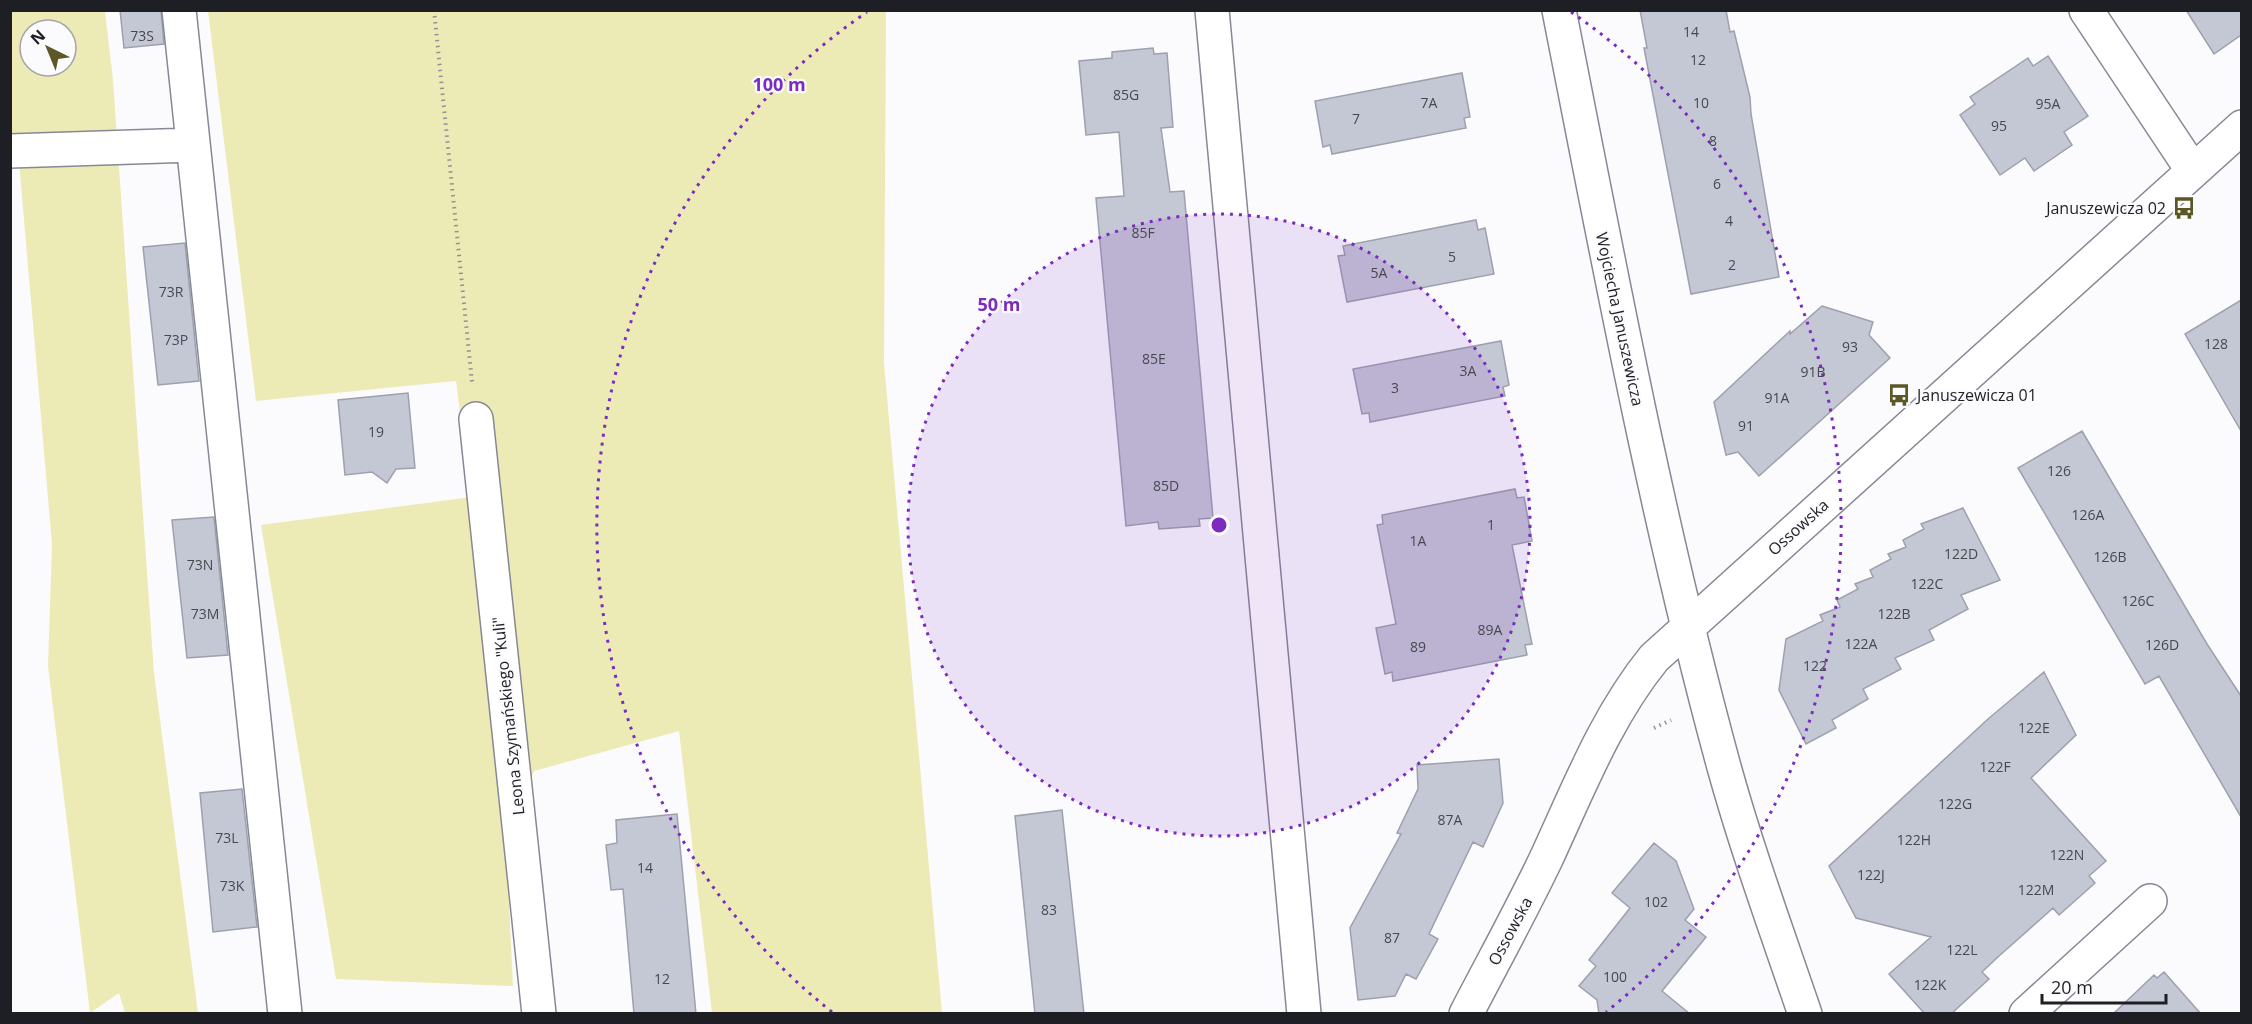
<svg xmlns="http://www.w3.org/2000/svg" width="2252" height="1024" font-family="'Open Sans',sans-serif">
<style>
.green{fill:#edebb5;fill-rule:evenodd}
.building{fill:#c4c7d4;stroke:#9da0ad;stroke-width:1.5}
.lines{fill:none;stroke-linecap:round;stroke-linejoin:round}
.minor-casing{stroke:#868995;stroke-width:36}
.path{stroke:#929296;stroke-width:4;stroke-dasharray:1.5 4.5;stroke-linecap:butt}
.minor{stroke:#fff;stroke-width:33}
.ring{fill:none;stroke:#7b2cbf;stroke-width:3;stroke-dasharray:3 6}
.labels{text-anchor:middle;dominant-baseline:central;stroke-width:4.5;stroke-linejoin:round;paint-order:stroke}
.number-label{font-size:14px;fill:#484950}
.poi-label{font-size:16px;fill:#1e1f24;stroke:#fbfbfe;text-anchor:end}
.street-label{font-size:16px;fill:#1e1f24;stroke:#fbfbfe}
.centre{fill:#7b2cbf;stroke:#fbfbfe;stroke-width:3}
.ring-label{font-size:18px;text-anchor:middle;font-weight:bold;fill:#7b2cbf;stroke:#fbfbfe;stroke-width:4.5;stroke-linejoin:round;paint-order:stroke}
</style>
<rect width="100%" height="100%" fill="#fbfbfe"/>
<path class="green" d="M10 11H105L113 80 154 673 198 1013H125L119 993 90 1013 48 666 52 544 19 162H11ZM30 30H66V66H30Z
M208 11H886L884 363 942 1013H712L679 731 534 771 506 841 513 986 336 979 261 525 471 497 456 381 256 401Z"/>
<path class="building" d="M120 10H161L164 44 124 48Z
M1640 10H1726L1730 32 1734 31 1750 97 1751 114 1779 277 1691 294 1644 48H1647Z
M2186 10H2241V35L2214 54Z
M1153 48 1154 54 1167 53 1173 127 1161 128 1170 192 1184 191 1213 518 1199 519 1200 526 1159 529 1158 522 1126 526 1096 198 1124 196 1119 132 1086 135 1079 61 1112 58V52Z
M2048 56 2088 116 2064 132 2072 145 2034 171 2025 158 2000 175 1960 115 1975 104 1970 97 2028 58 2033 66Z
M1462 73 1470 117 1464 118 1466 128 1332 154 1330 145 1323 147 1315 101Z
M1476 220 1478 230 1485 228 1494 274 1347 302 1338 256 1345 255 1343 246Z
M185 243 199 381 158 385 143 247Z
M2241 300V431L2185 334Z
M1822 306 1873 322 1869 335 1890 358 1759 476 1738 452 1726 455 1714 402 1790 331V334Z
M1501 341 1509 385 1503 387 1505 396 1370 422 1369 413 1362 414 1353 369Z
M408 393 415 468 396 469 387 483 372 472 345 475 338 400Z
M2082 431 2207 644 2241 696V817L2159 676 2145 684 2018 468Z
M1515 489 1517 498 1524 497 1532 541 1512 545 1532 644 1525 645 1527 655 1393 681 1392 672 1385 674 1376 628 1396 624 1377 525 1383 524 1382 515Z
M1963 508 2000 580 1961 595 1968 609 1929 630 1934 640 1895 658 1901 669 1863 689 1868 699 1832 720 1836 728 1806 744 1779 690 1786 639 1823 621 1820 615 1840 607 1837 600 1858 589 1855 584 1873 577 1870 570 1891 559 1888 554 1906 547 1903 540 1924 529 1921 524Z
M214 517 228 655 187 658 172 520Z
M2044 672 2076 735 2031 778 2106 861 2089 876 2095 883 2059 915 2053 908 1999 956 1982 972 1989 979 1951 1014H1925L1889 974 1931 937 1856 918 1829 866 1988 719Z
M1499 759 1503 803 1483 847 1473 842 1429 934 1438 939 1416 979 1406 974 1395 996 1358 1000 1350 928 1401 834 1397 833 1418 789 1417 765Z
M242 789 257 927 213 932 200 793Z
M1062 810 1084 1014H1035L1015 816Z
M677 814 696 1014H634L623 889 611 890 606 845 617 843 616 820Z
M1654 843 1676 861 1694 909 1685 920 1706 937 1662 991 1690 1014H1599L1597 1000 1579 986 1596 966 1589 960 1630 908 1612 893Z
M2164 972 2201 1014H2113L2154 975 2157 978Z"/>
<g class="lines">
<g class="minor-casing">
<path id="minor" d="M179 10 285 1014
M1212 10 1304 1014
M1559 10C1609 264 1656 518 1724 767 1747 850 1777 932 1805 1014
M2086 10 2193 171
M10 151 193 145
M476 419 539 1014
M1466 1014C1493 962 1521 911 1546 859 1578 790 1606 717 1654 658L2242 127
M2026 1014 2150 901"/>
</g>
<path class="path" d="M434 10 472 382
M1654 728 1671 720"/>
<use href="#minor" class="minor"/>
</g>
<circle cx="1219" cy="525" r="311" fill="#7b2cbf" fill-opacity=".12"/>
<g class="ring">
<circle cx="1219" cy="525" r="311"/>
<path d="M832 1012A622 622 0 0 1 867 12M1571 12A622 622 0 0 1 1606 1012"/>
</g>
<defs>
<g id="bus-bare" transform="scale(1.8)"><path d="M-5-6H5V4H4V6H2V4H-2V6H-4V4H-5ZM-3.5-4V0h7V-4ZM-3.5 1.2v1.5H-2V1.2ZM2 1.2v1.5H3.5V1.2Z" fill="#5c5825" stroke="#fbfbfe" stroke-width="2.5" paint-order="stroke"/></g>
</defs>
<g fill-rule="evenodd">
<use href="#bus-bare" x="2184" y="208"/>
<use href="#bus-bare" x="1899" y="395"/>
</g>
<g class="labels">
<g class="number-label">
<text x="1691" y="31">14</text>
<text x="142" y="35">73S</text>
<text x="1698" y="59">12</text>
<text x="1126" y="94">85G</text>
<text x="1429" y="102">7A</text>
<text x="1701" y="102">10</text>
<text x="2048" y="103">95A</text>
<text x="1356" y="118">7</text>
<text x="1999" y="125">95</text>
<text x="1713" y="140">8</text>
<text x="1717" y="183">6</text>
<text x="1729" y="220">4</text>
<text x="1143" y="232">85F</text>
<text x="1452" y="256">5</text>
<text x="1732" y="264">2</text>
<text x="1379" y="272">5A</text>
<text x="171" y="291">73R</text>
<text x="176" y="339">73P</text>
<text x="2216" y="343">128</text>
<text x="1850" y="346">93</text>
<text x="1154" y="358">85E</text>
<text x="1468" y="370">3A</text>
<text x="1813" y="371">91B</text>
<text x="1395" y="387">3</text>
<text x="1777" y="397">91A</text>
<text x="1746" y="425">91</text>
<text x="376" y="431">19</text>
<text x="2059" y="470">126</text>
<text x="1166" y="485">85D</text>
<text x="2088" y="514">126A</text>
<text x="1491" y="524">1</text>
<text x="1418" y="540">1A</text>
<text x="1961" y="553">122D</text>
<text x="2110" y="556">126B</text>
<text x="200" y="564">73N</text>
<text x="1927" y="583">122C</text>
<text x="2138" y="600">126C</text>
<text x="205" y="613">73M</text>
<text x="1894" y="613">122B</text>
<text x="1490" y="629">89A</text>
<text x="1861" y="643">122A</text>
<text x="2162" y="644">126D</text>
<text x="1418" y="646">89</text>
<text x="1815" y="665">122</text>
<text x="2034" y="727">122E</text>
<text x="1995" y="766">122F</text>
<text x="1955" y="803">122G</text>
<text x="1450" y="819">87A</text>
<text x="227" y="837">73L</text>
<text x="1914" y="839">122H</text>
<text x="2067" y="854">122N</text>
<text x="645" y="867">14</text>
<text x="1871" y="874">122J</text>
<text x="232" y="885">73K</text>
<text x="2036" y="889">122M</text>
<text x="1656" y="901">102</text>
<text x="1049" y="909">83</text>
<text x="1392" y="937">87</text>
<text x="1962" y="949">122L</text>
<text x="1615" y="976">100</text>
<text x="662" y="978">12</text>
<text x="1930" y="984">122K</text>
</g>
<g class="poi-label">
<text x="2166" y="208">Januszewicza 02</text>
<text x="1917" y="395" text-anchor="start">Januszewicza 01</text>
</g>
<g class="street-label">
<text transform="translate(1620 319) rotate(78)">Wojciecha Januszewicza</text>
<text transform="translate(1798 527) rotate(-42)">Ossowska</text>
<text transform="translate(508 716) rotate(-96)">Leona Szymańskiego "Kuli"</text>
<text transform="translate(1510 931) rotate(-62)">Ossowska</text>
</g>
</g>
<circle cx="1219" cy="525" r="9" class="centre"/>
<g class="ring-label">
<text x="779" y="91">100 m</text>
<text x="999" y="311">50 m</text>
</g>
<rect width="2252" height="1024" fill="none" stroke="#1e1f24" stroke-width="24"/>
<g transform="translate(48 48) rotate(317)"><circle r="28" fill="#fbfbfe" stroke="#a3a3a7" stroke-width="1.5"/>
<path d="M0-4.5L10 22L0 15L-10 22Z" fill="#5c5825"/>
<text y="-9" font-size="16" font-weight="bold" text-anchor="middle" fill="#1e1f24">N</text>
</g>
<path d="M2042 994v9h124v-9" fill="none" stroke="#1e1f24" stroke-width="3"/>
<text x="2051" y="994" font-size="18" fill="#1e1f24" stroke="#fbfbfe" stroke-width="4.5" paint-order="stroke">20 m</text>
</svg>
